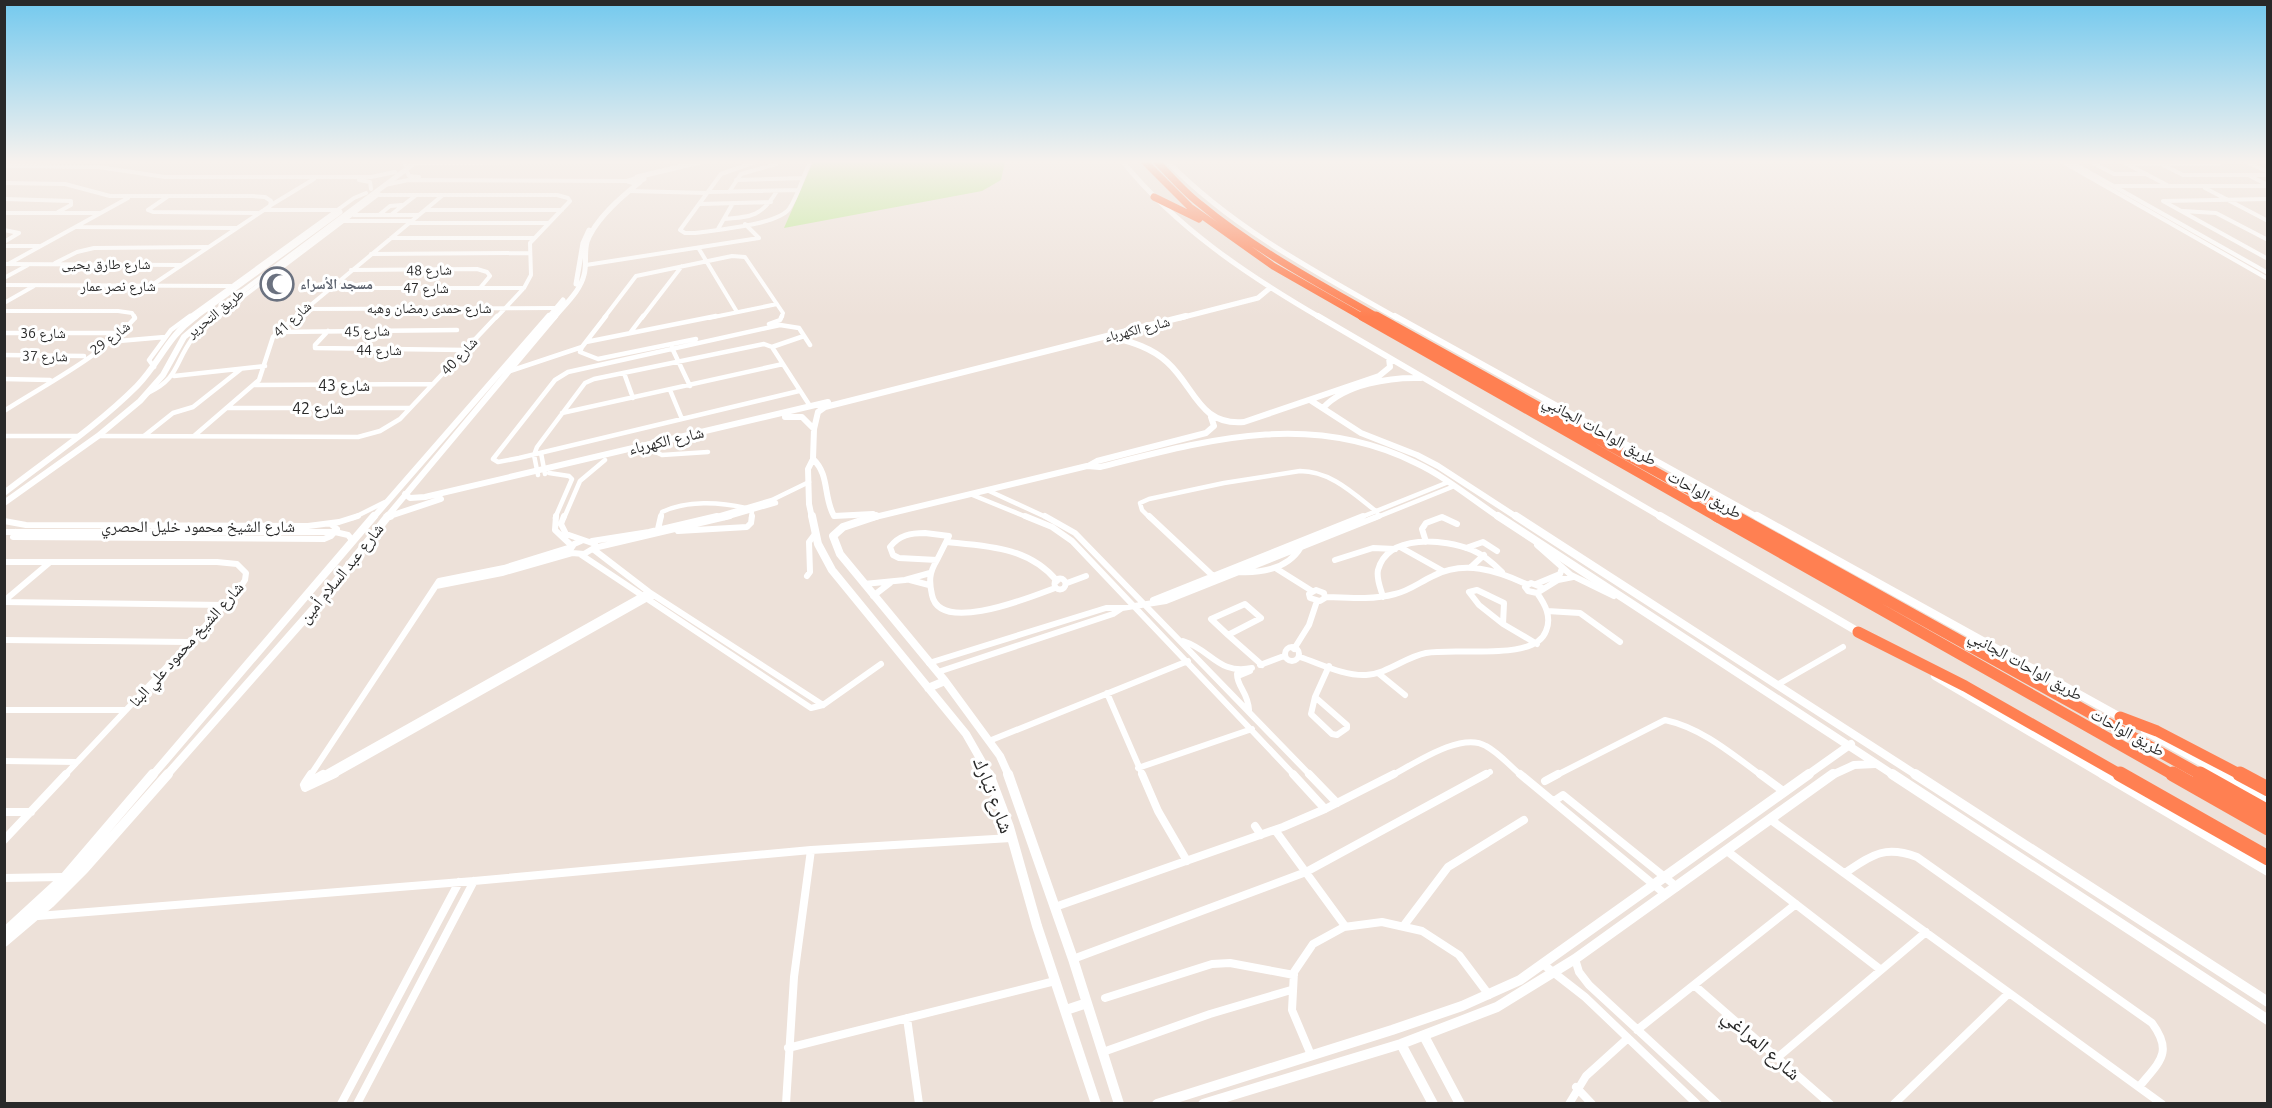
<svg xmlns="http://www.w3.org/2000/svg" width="2272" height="1108" font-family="Ubuntu,'Noto Naskh Arabic',sans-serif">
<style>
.green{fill:#bde891}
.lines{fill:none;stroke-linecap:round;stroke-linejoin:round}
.street-far3{stroke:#fff;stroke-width:4}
.street-far2{stroke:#fff;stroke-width:4.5}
.street-far1{stroke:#fff;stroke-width:6}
.street{stroke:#fff;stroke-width:8}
.secondary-far3{stroke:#fff;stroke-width:5}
.secondary-far2{stroke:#fff;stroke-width:6}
.secondary-far1{stroke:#fff;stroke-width:8}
.secondary{stroke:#fff;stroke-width:10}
.highway-far3{stroke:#ff8052;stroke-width:7}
.highway-far2{stroke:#ff8052;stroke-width:9}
.highway-far1{stroke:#ff8052;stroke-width:11}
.highway{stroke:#ff8052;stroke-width:15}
.labels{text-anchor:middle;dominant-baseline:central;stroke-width:6;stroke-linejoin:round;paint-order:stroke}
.far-street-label{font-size:14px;fill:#292929;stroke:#fff}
.far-worship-label{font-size:14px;font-weight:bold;fill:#5b616d;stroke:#fff;text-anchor:start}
.street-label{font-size:16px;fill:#292929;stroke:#fff}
.near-street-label{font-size:20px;fill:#292929;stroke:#fff}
</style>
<rect width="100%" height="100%" fill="#ede1d9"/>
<path class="green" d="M813 162H1005L1001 180 982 191 784 228Z"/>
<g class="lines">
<path class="street-far3" d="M404 162 405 165
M755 162 721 174 680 230 685 233H695C715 230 777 225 789 209 798 196 803 176 810 162
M2063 162 2268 279
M2071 162 2268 273
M2091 162 2114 174H2147
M2123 162 2167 185
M2247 162 2268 172
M414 163 632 162
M2128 164H2219L2216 162
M2161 164 2183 175H2268
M4 166 99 167 165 177H371L395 172
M406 169 409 176 419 177
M2250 176 2268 185
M359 180 370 182 371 189
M736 180 803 178
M4 183 65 184 110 196H252L265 197 271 201 270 206 146 289
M385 185 408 180 628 181
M2116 186H2268
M2205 188 2268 221
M630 191 707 193
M708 192 798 190
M729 192 741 174 776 164
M379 195H557L568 198 570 201 530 243 531 275 524 288 496 318
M167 197 148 210 153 212 258 213
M4 199 71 201V205L58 212
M2268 199 2163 201 2268 259
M700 204 771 202
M271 205 314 179
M264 210H336
M426 210H562
M2183 211 2216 213 2268 240
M4 213H99
M392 214 415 196
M354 215H419
M379 215 390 206 402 205
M724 219C752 217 762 216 777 191
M346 221H411
M409 223H549
M76 227 236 228
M718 229 733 203
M4 230 19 233 4 242
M391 238H533
M4 246H39
M699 249 737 312
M371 254 529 253
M10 263 128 198
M55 263 77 252 94 248 207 247
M4 264 182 265
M586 265 759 238 745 224
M351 270 477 269 487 272 490 276 480 288
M4 278 28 265
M4 285 231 286
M328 288H524
M4 303 34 286
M303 309 556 308
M4 311H118L132 313 135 318
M188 318 354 198 366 193
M215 318 379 194
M295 318 443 195
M604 318 636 276 732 256 745 257 783 313 781 318
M642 318 682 266
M709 318 777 304"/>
<path class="street-far2" d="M769 324 780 320 782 316
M328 331 315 345V348L465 350
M277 332 457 330
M4 333H117
M630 333 643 316
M107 342 165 337
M586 342 716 316
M582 347 580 352 598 359 696 339
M772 347 804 336
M672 348 690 386
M4 355 84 356
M154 367 149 360 171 330 190 316
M510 371 582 347 606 316
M624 373 633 398
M174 376 265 366
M4 379 50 380
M254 385 433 384
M670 390 682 419
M799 391 519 458 498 462 493 459 555 380 568 372 780 325 799 328 810 345
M148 393C179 378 174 364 192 339 198 330 208 323 217 316
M227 408H410
M4 411C46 384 102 356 135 318L134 316
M562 413 783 364
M4 436H78
M98 436 358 437 380 431 400 419 497 316
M144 436 173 413 193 407 241 369
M194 436 259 380 273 337 296 316
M649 449 662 455 708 452
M541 453 545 474
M549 473 569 476 572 479 555 518
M538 475 534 455 537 447 585 383 594 379 764 344 772 347 810 406
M987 490 1048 518
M970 494 1029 518
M353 518 385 502
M564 518 580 481 605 460
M661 518 662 512C687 500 720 502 746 508
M711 518 772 500 809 482
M724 518 776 503 774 499
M751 518 752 511
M1150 518 1142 510 1140 503 1149 499 1224 483 1300 471C1331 471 1354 494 1377 512
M1359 518 1446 483
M1375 518 1452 487
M1440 518H1443"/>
<path class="street-far1" d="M556 516 555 530 572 546
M564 516 561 524 566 534 595 544 594 548 584 554 572 553 570 550 574 544 581 541
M1025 516 1052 527 1072 541 1295 776
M1045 516 1075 533 1311 776
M1149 516 1213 576
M4 521 26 525 308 526 339 522 358 516
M658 529 661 516
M678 531 747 527 751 523 752 516
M4 532H335L348 535 353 541
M16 532 13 537 324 539 331 536 337 529 332 525
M925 533 949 536 937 560 899 558 893 555 890 547C899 535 911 533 925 533Z
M592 541 649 532 717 516
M947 542C988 546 1029 547 1057 581
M1426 542 1422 529 1426 523 1442 517 1457 524
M1537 545 1571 575 1614 596
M1400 547 1443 571
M594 548 730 516
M1466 548 1483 542 1497 551
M593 549 649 592 823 705
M580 554 811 708 823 705 881 664
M937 560C929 573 929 581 932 595 940 635 1033 596 1055 588
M1335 560 1373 548 1395 549
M4 562H217L237 564 246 573 245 580 238 591 64 776
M1471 567 1484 555
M1277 569 1312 591
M1239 572C1263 573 1288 569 1301 547
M807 576 810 572 809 542 815 534
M1054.5 584a5.5 5.5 0 1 1 11 0a5.5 5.5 0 1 1-11 0Z
M910 580 929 585
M1067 583 1086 576
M864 584 905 580 930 573
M1536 584 1560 574 1562 568
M436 586 502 573 572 553
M1541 587 1531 583 1525 587 1528 591 1537 593 1558 580 1573 577
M1316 590 1324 593 1325 598 1320 601 1310 598 1309 594Z
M1477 590 1504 603 1503 624 1479 605 1469 592Z
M873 596 890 583
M1326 597C1349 598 1373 600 1395 594 1409 591 1420 582 1433 576 1464 560 1496 570 1526 584
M1383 597C1381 589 1376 579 1378 570 1388 533 1445 539 1472 550 1484 555 1493 563 1502 572
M1153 600 1363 516
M4 601 49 563
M4 602 224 605
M1245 604 1261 618 1228 635 1211 619Z
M1122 608 1166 601 1379 516
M1547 611 1580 613 1620 642
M1503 624 1537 644
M1228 635 1262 665
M4 640 189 642
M1183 641C1212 650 1218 675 1252 668
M1285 654a7 7 0 1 1 14 0a7 7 0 1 1-14 0Z
M1294 649 1309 625 1317 601
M1300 657C1321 664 1344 676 1366 675 1387 674 1405 657 1426 653 1456 647 1535 662 1546 631 1552 617 1545 604 1537 593
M929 663 1106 608H1122L1113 614 938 672
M1260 665 1284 656
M1378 673 1405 695
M1237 674C1237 687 1248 692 1249 710
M1238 676 1250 671
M1777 685 1843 647
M1107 693 1143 776
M1315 697 1347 725V728L1337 735 1332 734 1311 714Z
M1315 697 1329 666
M4 710H126
M989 741 1188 661
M4 761 77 762
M1138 768 1252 729
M310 776 439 581 504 568 571 547
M321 776 649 592
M332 776 653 595
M1391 776C1414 764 1461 731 1486 746 1499 753 1510 766 1522 776
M1483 776 1490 772
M1555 776 1665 720C1702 728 1732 754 1762 776"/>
<path class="street" d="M1142 774 1158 811 1187 861
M1293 774 1325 809
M1309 774 1337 803
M1520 774 1665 894
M1760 774 1783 791
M1545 781 1558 774
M305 783 311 774
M304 785 305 788 335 774
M304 785 323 774
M1554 801 1563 795 1677 887
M4 812H31
M1771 820 2162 1104
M1255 826 1261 835
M1275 830 1345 926
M4 840 66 774
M1727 851 1881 970
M1845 873C1872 855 1884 845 1917 857L2152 1023C2174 1053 2159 1062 2139 1087
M4 878 63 877
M1055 907 1283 827 1325 809 1394 774
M38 916 474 881 811 850 1011 838
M1405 924 1448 867 1524 820
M1073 959 1306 872 1486 774
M1575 959 1579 972 1589 985 1718 1104
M1544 965 1585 997 1697 1104
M1694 985 1830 1104
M1105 998 1212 964 1230 963 1294 975
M907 1018 919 1104
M1637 1030 1796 904
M788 1048 1055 981
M1103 1052 1210 1014 1291 990
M1311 1055 1292 1010 1294 972 1313 944 1344 927 1382 922 1422 931 1459 955 1489 995
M1777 1058 1926 932
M1576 1087 1592 1104
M341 1104 459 882
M357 1104 474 881
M786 1104 794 977 811 850
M1569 1104 1586 1076 1628 1038
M1894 1104 2009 993"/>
<path class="secondary-far3" d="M1123 162C1177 228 1247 275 1321 318
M1168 162C1234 229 1316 272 1397 318
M637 177 700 162
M640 177 644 179 635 183 628 181Z
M576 284 583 243 589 230
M194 318 340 212
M207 318 416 162
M548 318 563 300
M554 318C564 305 580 292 584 275 587 265 584 253 587 242 595 219 621 197 640 182
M1180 318 1258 298 1270 288"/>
<path class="secondary-far2" d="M1318 316 1663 518
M1395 316 1759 518
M1112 337C1132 342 1152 348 1167 362 1195 387 1199 426 1244 422L1379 376 1390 367 1389 358
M1310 400 1361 433 1417 455 1438 466 1518 518
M1323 408C1345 384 1390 377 1421 378
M785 417H802L814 429
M813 459C830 475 823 497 834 516L873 514
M1088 466 1097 461 1206 433 1214 426 1211 417
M4 493C49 458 97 426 137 386 161 361 166 338 196 316
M405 494 410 498 425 497 828 402
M4 503 98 436 140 401 163 375 184 337 209 316
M387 517 441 499
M373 518 549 316
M386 518 555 316
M812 518 809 504 808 469 813 459 814 429 818 412 825 407 1186 316
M871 518 1087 466 1100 467C1207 440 1310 410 1416 463 1446 477 1473 500 1500 518"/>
<path class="secondary-far1" d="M812 516 818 544 832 570 966 734 990 776
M876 516 843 527 833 536 840 554 945 681 1000 756 1009 776
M1498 516 1895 776
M1516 516 1918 776
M1660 516 1862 634
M1757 516 2122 718
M387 517 390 516
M1935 676 2105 776
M928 688 945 681
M2145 731 2226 776
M152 776 374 516
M166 776 323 598 388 516
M1806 776 1851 744
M1830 776 1854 765 1875 764"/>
<path class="secondary" d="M989 774 1009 827 1037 926 1096 1104
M1008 774 1073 959 1119 1104
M1892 774 2268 1020
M1915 774 2268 1002
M2103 774 2268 871
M2223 774 2268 799
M4 933 65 877 153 774
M4 942 50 903 84 869 168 774
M1066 1010 1087 1003
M1424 1036 1460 1104
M1401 1044 1433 1104
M1157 1104 1392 1030 1462 1006 1520 980 1809 774
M1203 1104 1401 1044 1497 1007 1575 959 1833 774"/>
<path class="highway-far3" d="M1145 162 1190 207 1273 266 1364 318
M1157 162C1171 176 1184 192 1200 204 1254 249 1318 283 1379 318
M1154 197 1199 219"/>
<path class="highway-far2" d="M1362 316 1718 518
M1376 316 1739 518"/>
<path class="highway-far1" d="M1716 516 2175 776
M1736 516 2203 776
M1858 632 1965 686 2123 776
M2120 717 2157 731 2243 776"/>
<path class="highway" d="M2120 774 2268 858
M2173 774 2268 828
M2200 774 2268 812
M2240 774 2268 789"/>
</g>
<linearGradient id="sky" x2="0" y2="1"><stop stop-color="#73c9ee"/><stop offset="0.51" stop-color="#f7f2ee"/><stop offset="1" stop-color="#f7f2ee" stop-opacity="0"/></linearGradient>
<rect width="2272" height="317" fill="url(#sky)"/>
<defs>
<g id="mosque-ring" transform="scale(1.725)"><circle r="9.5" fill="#fff" stroke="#6b7280" stroke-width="1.5"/><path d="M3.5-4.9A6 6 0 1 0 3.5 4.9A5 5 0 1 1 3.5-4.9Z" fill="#6b7280"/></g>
</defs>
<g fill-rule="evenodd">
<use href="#mosque-ring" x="277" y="284"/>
</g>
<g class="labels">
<g class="far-street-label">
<text x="106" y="264">شارع طارق يحيى</text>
<text transform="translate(429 270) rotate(-1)">شارع 48</text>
<text x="118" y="286">شارع نصر عمار</text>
<text x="426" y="288">شارع 47</text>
<text x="429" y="308">شارع حمدى رمضان وهبه</text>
<text transform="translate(215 313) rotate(-39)">طريق التحرير</text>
<text transform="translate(292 319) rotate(-42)">شارع 41</text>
<text transform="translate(1137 329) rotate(-14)">شارع الكهرباء</text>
<text transform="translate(367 331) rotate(-1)">شارع 45</text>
<text x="43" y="333">شارع 36</text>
<text transform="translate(110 338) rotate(-37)">شارع 29</text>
<text x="379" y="350">شارع 44</text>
<text transform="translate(45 356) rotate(1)">شارع 37</text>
<text transform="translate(459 356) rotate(-47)">شارع 40</text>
</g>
<g class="far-worship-label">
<text x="300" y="284">مسجد الأسراء</text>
</g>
<g class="street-label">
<text x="344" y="385">شارع 43</text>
<text x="318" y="408">شارع 42</text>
<text transform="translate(1600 430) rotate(29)">طريق الواحات الجانبي</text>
<text transform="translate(666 440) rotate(-13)">شارع الكهرباء</text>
<text transform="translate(1705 494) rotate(29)">طريق الواحات</text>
<text x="198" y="526">شارع الشيخ محمود خليل الحصري</text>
<text transform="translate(341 573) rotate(-51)">شارع عبد السلام أمين</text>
<text transform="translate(186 644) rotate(-48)">شارع الشيخ محمود علي البنا</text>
<text transform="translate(2026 665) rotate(29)">طريق الواحات الجانبي</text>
<text transform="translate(2128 732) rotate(29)">طريق الواحات</text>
</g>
<g class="near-street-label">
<text transform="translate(994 795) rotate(69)">شارع تبارك</text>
<text transform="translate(1762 1044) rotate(41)">شارع المراغي</text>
</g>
</g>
<rect width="2272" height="1108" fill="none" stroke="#292929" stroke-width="12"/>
</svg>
